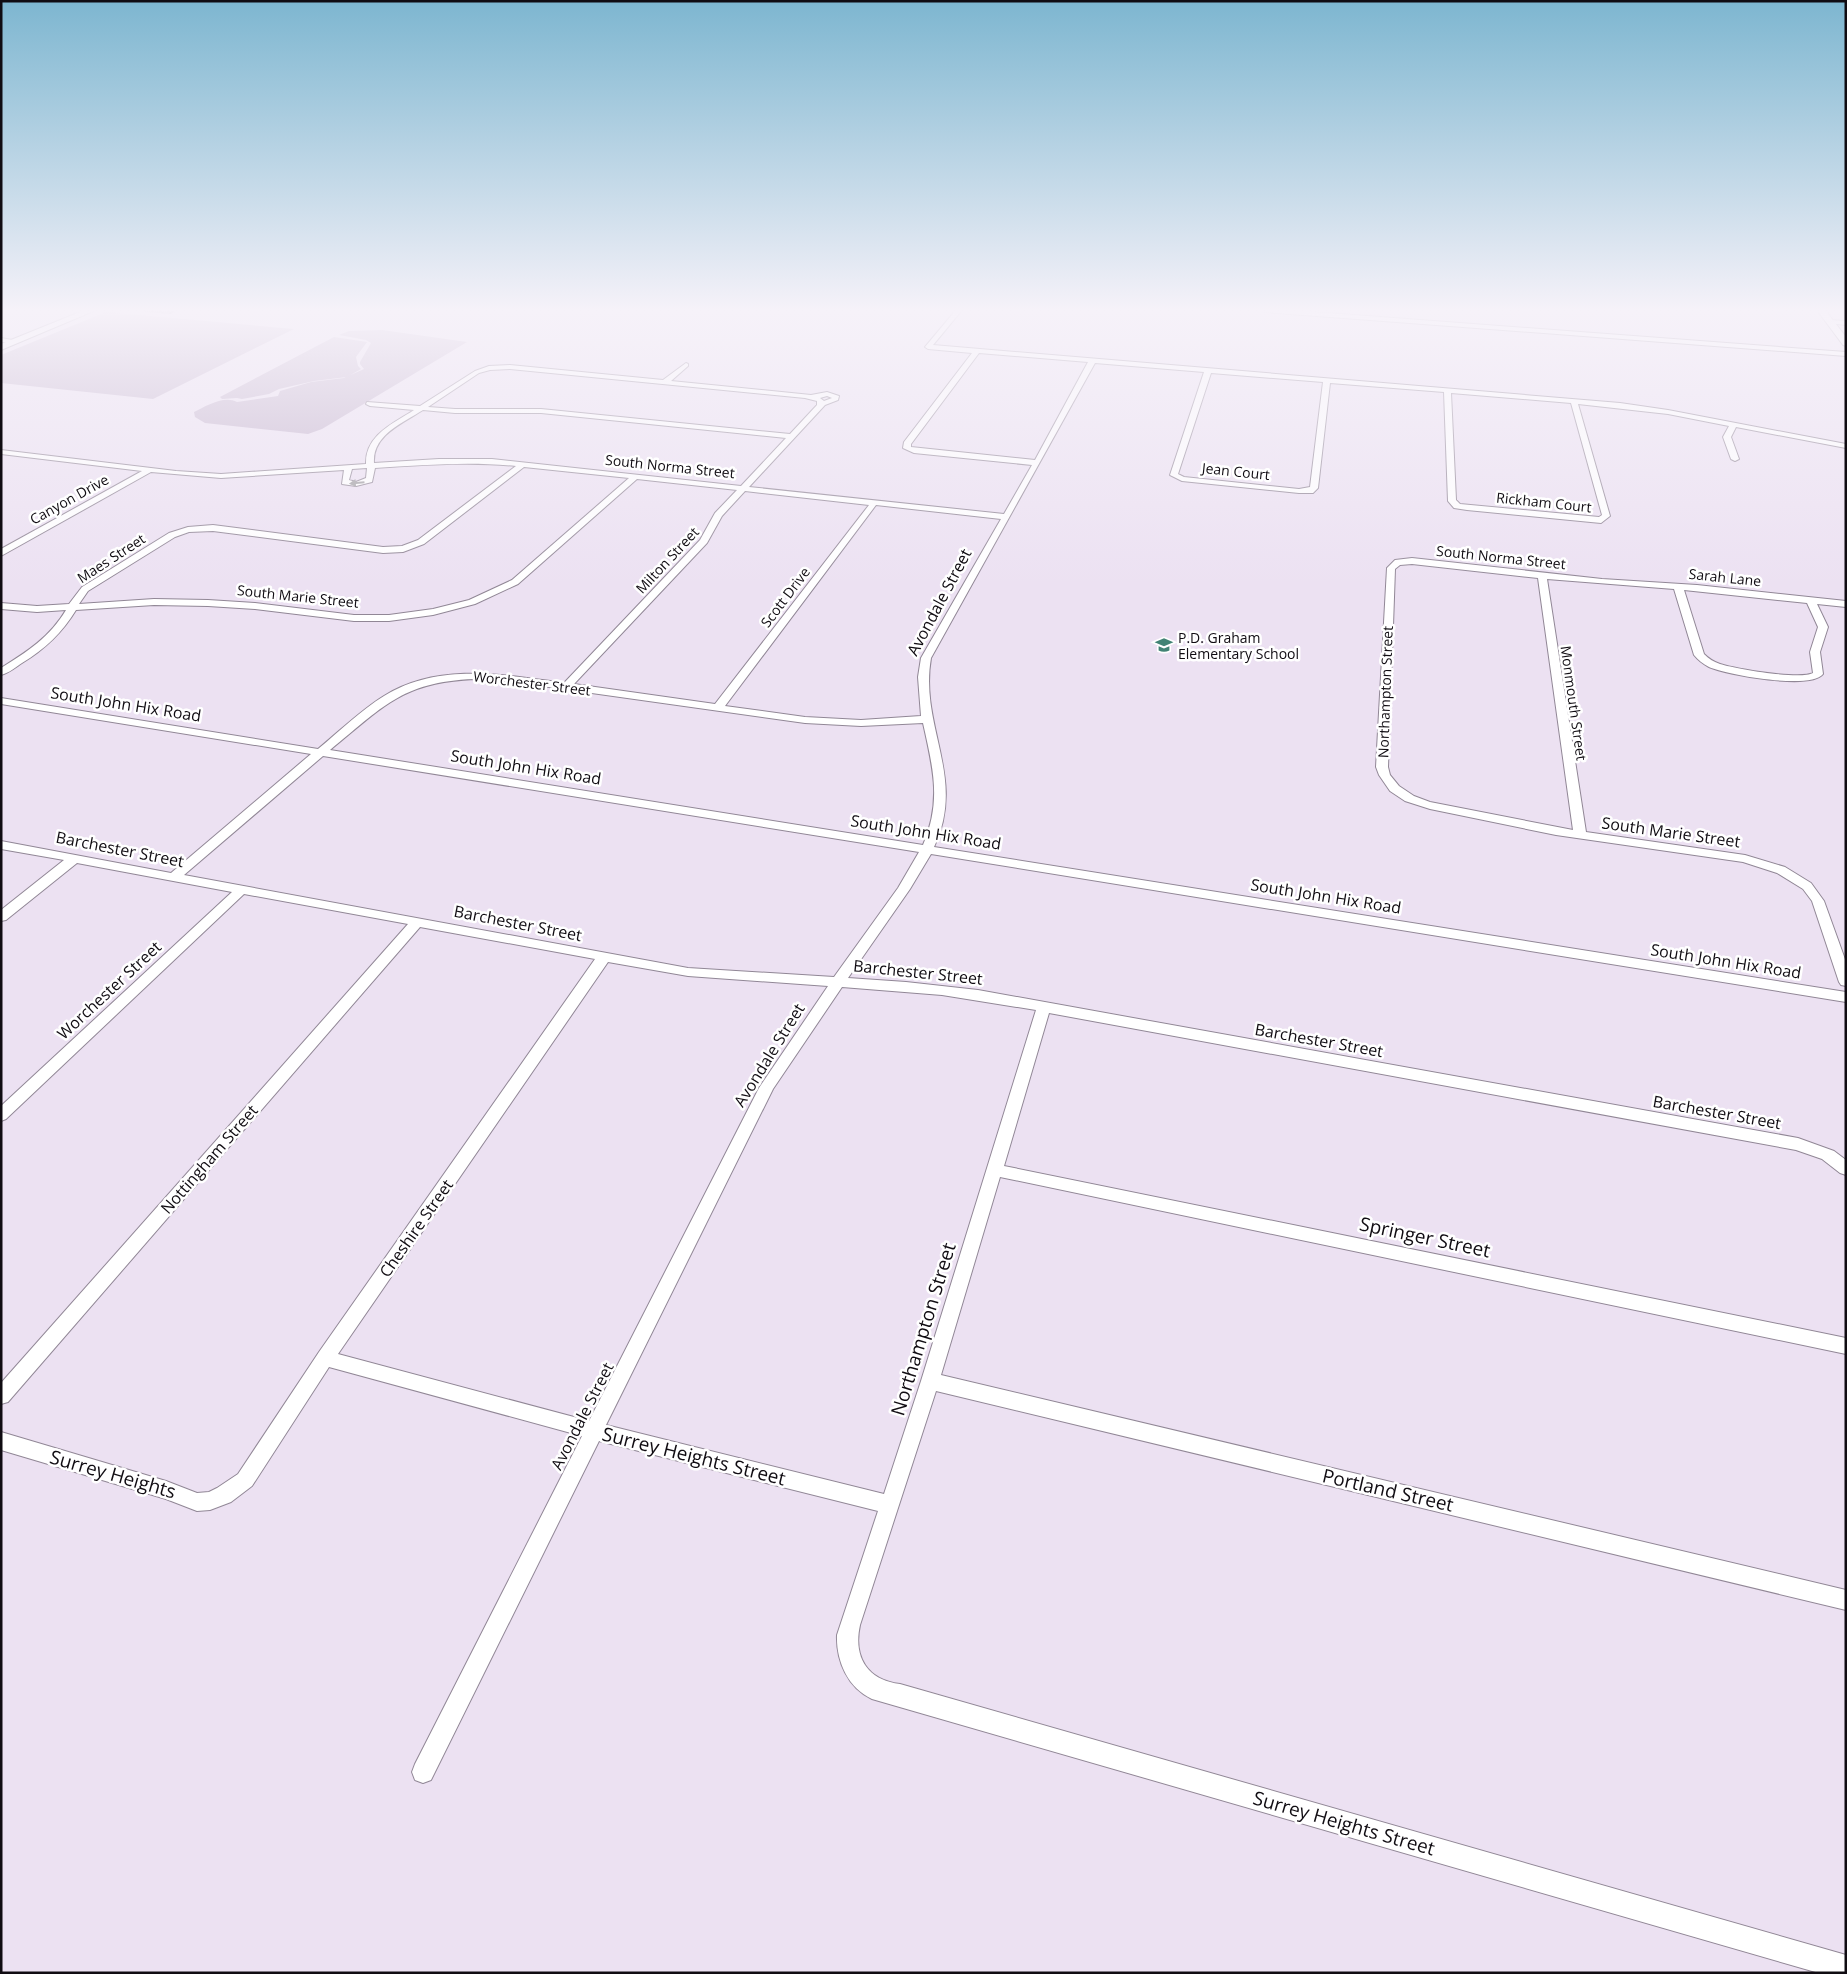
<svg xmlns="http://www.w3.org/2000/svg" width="1847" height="1974" font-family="'Open Sans',sans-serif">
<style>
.green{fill:#c3b2cc}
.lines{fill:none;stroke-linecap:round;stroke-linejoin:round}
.street-casing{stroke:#918796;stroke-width:2}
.secondary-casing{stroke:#918796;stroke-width:2}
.street{fill:#fff;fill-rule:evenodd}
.secondary{fill:#fff;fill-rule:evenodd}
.wall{fill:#59525e}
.shaded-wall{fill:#49424c}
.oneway{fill:#9f9ea0}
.labels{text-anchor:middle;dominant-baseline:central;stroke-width:5;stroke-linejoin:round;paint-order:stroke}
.far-street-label{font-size:14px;fill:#100c12;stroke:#fff}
.far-poi-label{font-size:14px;fill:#100c12;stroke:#fff;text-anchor:start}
.street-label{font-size:16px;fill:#100c12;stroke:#fff}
.near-street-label{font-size:19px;fill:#100c12;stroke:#fff}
</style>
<rect width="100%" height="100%" fill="#ece1f2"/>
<path class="green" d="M106 312 294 329 153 399 1 383V355Z
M382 330 467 342 322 429 308 434 205 423 195 417 194 412C206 406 224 395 237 402L278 396 280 391 311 382 344 378 364 369 360 364V362L371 343 366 340 339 335 349 331Z
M334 337 367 342 356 357 358 366 361 369 347 377 314 381 279 389 269 394 242 399 237 398 222 399 220 397Z"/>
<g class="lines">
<g class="street-casing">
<path id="street" d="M956 310H962L933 345 1620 403 1668 410 1846 444V448L1736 427 1731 437 1739 459 1735 461 1731 459 1723 437 1729 426 1668 414 1578 404 1610 516 1601 523 1467 510 1454 508 1448 501 1444 392 1330 383 1318 488 1313 493H1299L1182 481 1170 475 1204 372 1095 363 931 658C919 727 967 777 934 847L1846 992V1002L931 854 910 889 848 978 906 982 978 990 1798 1138 1834 1151 1846 1160V1175L1840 1173 1822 1159 1796 1150 1049 1013 1004 1166 1846 1338V1354L1000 1177 941 1375 1846 1590V1610L936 1391 860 1625C853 1657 867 1680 900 1684L1846 1955V1973H1819L872 1699C848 1688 836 1661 837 1635L878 1511 599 1441 431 1780 423 1783 415 1780 412 1772 415 1764 582 1436 329 1367 252 1486 231 1502 210 1510 197 1511 166 1499 1 1450V1432L166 1481 197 1493 209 1492 217 1488 238 1474 319 1352 595 959 420 927 8 1402 1 1404V1383L408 924 244 894 6 1119 1 1121V1106L232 892 77 863 6 920 1 921V910L64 860 1 849V841L171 873 311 754 1 704V698L318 749C340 731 361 710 384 696 439 662 504 675 564 683L700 540 715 513 737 490 637 479 518 584 475 604 433 615 389 621H354L255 609 208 606 154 605 76 610C62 633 45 649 22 663 16 667 9 673 1 675V668C27 652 50 637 66 610L37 612 1 609V603L37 606 69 604 82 587 169 533 188 527 213 525 383 547 402 546 418 540 516 466C469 461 422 465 375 468L372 482 356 486 342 484 344 470 221 478 151 472 1 556V549L142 471 1 454V450L176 471 221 474 366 464C365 435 394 423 414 410L370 406 366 404 367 402 420 406 475 371 489 366 510 365 663 380 686 363 688 364V366L671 381 811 395 827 392 839 396 838 400 825 405 749 487 1004 514 1032 465 914 453 903 448 904 442 972 353 928 349 925 347ZM979 353 1088 362 1035 460 911 447V444ZM510 369 805 398 817 401V405L790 434 541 409H455L428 407 479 373 490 370ZM1211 373 1323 382 1310 487 1299 489 1184 477 1178 474ZM1451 393 1571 403 1602 515 1599 517 1460 504 1456 500ZM827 396 832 398 824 401 820 398ZM423 410 455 413H541L786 438 741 486 492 459H439L374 463C372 435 403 423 423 410ZM524 467 629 478 512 580 469 600 433 609 389 615H354L255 603 208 600 154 599 79 604 88 591 175 537 189 532 213 531 383 553 403 552 424 544ZM367 468 366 478 356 482 349 480 352 469ZM745 491 869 505 715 704 574 684 707 543 722 516ZM876 505 1001 519 921 658 918 677 921 716 861 720 805 717 725 706ZM474 679 499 680 805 723 861 726 923 723C933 768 942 801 923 845L330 750C382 708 401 682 474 679ZM323 756 919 852 898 888 834 977 688 968 184 875ZM608 962 688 976 828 986 759 1088 589 1421 338 1354ZM842 987 942 995 1036 1010 921 1381 884 1494 606 1425 773 1089Z
M1262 310H1288L1846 352V356L1265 312Z
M1830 320 1846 321V325L1828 323Z
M1 338 18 341 15 343 1 342Z
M1412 558 1602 579 1697 585 1846 601V607L1817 604 1828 627 1820 652 1823 674C1811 690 1727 675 1709 667 1703 664 1698 660 1694 655L1674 589 1547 579 1586 832 1745 855 1785 867 1811 883 1824 901 1846 962V986L1841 985 1839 982 1812 901 1803 889 1777 873 1743 862 1556 835 1430 809 1405 801 1390 791 1379 775 1376 767 1387 568 1395 560ZM1412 564 1538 578 1573 830 1430 802 1414 796 1399 786 1390 775 1388 767 1395 569 1400 565ZM1684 590 1807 603 1818 627 1810 652 1813 673C1800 680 1736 669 1720 664 1714 662 1709 659 1704 654Z"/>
</g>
<g class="secondary-casing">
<path id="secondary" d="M85 310H96L1 350V344Z
M1817 310H1825L1846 337V346L1843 345Z"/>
</g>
<use href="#street" class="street"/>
<use href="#secondary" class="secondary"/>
</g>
<path class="wall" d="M135 310H179L170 314 136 311Z"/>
<path class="shaded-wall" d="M168 310H179L170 314Z"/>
<defs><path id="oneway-solid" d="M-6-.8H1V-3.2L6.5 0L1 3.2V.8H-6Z" transform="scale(1.25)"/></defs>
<use class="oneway" href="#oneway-solid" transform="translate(357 483) rotate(175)"/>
<linearGradient id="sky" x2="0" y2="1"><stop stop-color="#7db6d0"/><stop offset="0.53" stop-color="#f6f2f9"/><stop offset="1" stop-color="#f6f2f9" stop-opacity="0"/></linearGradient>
<rect width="1847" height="586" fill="url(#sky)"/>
<defs>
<g id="school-bare" transform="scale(1.35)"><path d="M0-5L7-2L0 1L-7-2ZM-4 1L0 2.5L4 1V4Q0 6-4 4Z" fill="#418374" stroke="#fff" stroke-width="2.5" paint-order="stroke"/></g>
</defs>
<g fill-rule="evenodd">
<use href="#school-bare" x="1164" y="645"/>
</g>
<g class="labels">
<g class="far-street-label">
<text transform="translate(670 466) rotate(6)">South Norma Street</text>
<text transform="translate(1236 471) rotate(6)">Jean Court</text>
<text transform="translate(69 499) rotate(-29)">Canyon Drive</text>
<text transform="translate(1544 502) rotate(6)">Rickham Court</text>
<text transform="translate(1501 557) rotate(6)">South Norma Street</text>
<text transform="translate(111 558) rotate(-33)">Maes Street</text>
<text transform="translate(667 560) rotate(-47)">Milton Street</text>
<text transform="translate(1725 577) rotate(6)">Sarah Lane</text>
<text transform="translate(298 596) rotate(6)">South Marie Street</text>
<text transform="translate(785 597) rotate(-53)">Scott Drive</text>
<text transform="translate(532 683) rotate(7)">Worchester Street</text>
<text transform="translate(1385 692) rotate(-88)">Northampton Street</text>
<text transform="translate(1574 703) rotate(82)">Monmouth Street</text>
</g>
<g class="far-poi-label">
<text x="1178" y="637">P.D. Graham<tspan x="1178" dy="16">Elementary School</tspan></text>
</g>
<g class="street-label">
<text transform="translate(939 602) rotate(-62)">Avondale Street</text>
<text transform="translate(126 704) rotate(9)">South John Hix Road</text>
<text transform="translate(526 767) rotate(9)">South John Hix Road</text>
<text transform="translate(926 832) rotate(9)">South John Hix Road</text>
<text transform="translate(1671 832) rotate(8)">South Marie Street</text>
<text transform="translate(120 849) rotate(11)">Barchester Street</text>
<text transform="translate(1326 896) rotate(9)">South John Hix Road</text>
<text transform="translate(518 923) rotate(11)">Barchester Street</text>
<text transform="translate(1726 961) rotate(9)">South John Hix Road</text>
<text transform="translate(918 972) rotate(6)">Barchester Street</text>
<text transform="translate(109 990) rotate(-43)">Worchester Street</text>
<text transform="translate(1319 1040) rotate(10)">Barchester Street</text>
<text transform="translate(769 1055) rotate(-58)">Avondale Street</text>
<text transform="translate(1717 1112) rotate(10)">Barchester Street</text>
<text transform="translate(209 1159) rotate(-49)">Nottingham Street</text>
<text transform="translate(416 1228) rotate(-55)">Cheshire Street</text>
<text transform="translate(582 1416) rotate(-63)">Avondale Street</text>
</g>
<g class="near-street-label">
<text transform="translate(1425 1237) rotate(12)">Springer Street</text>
<text transform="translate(923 1329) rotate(-73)">Northampton Street</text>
<text transform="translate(694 1456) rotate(14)">Surrey Heights Street</text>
<text transform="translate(113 1474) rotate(16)">Surrey Heights</text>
<text transform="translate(1388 1490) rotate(13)">Portland Street</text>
<text transform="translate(1344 1823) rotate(16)">Surrey Heights Street</text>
</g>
</g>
<rect width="1847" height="1974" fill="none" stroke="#100c12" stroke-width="5"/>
</svg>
